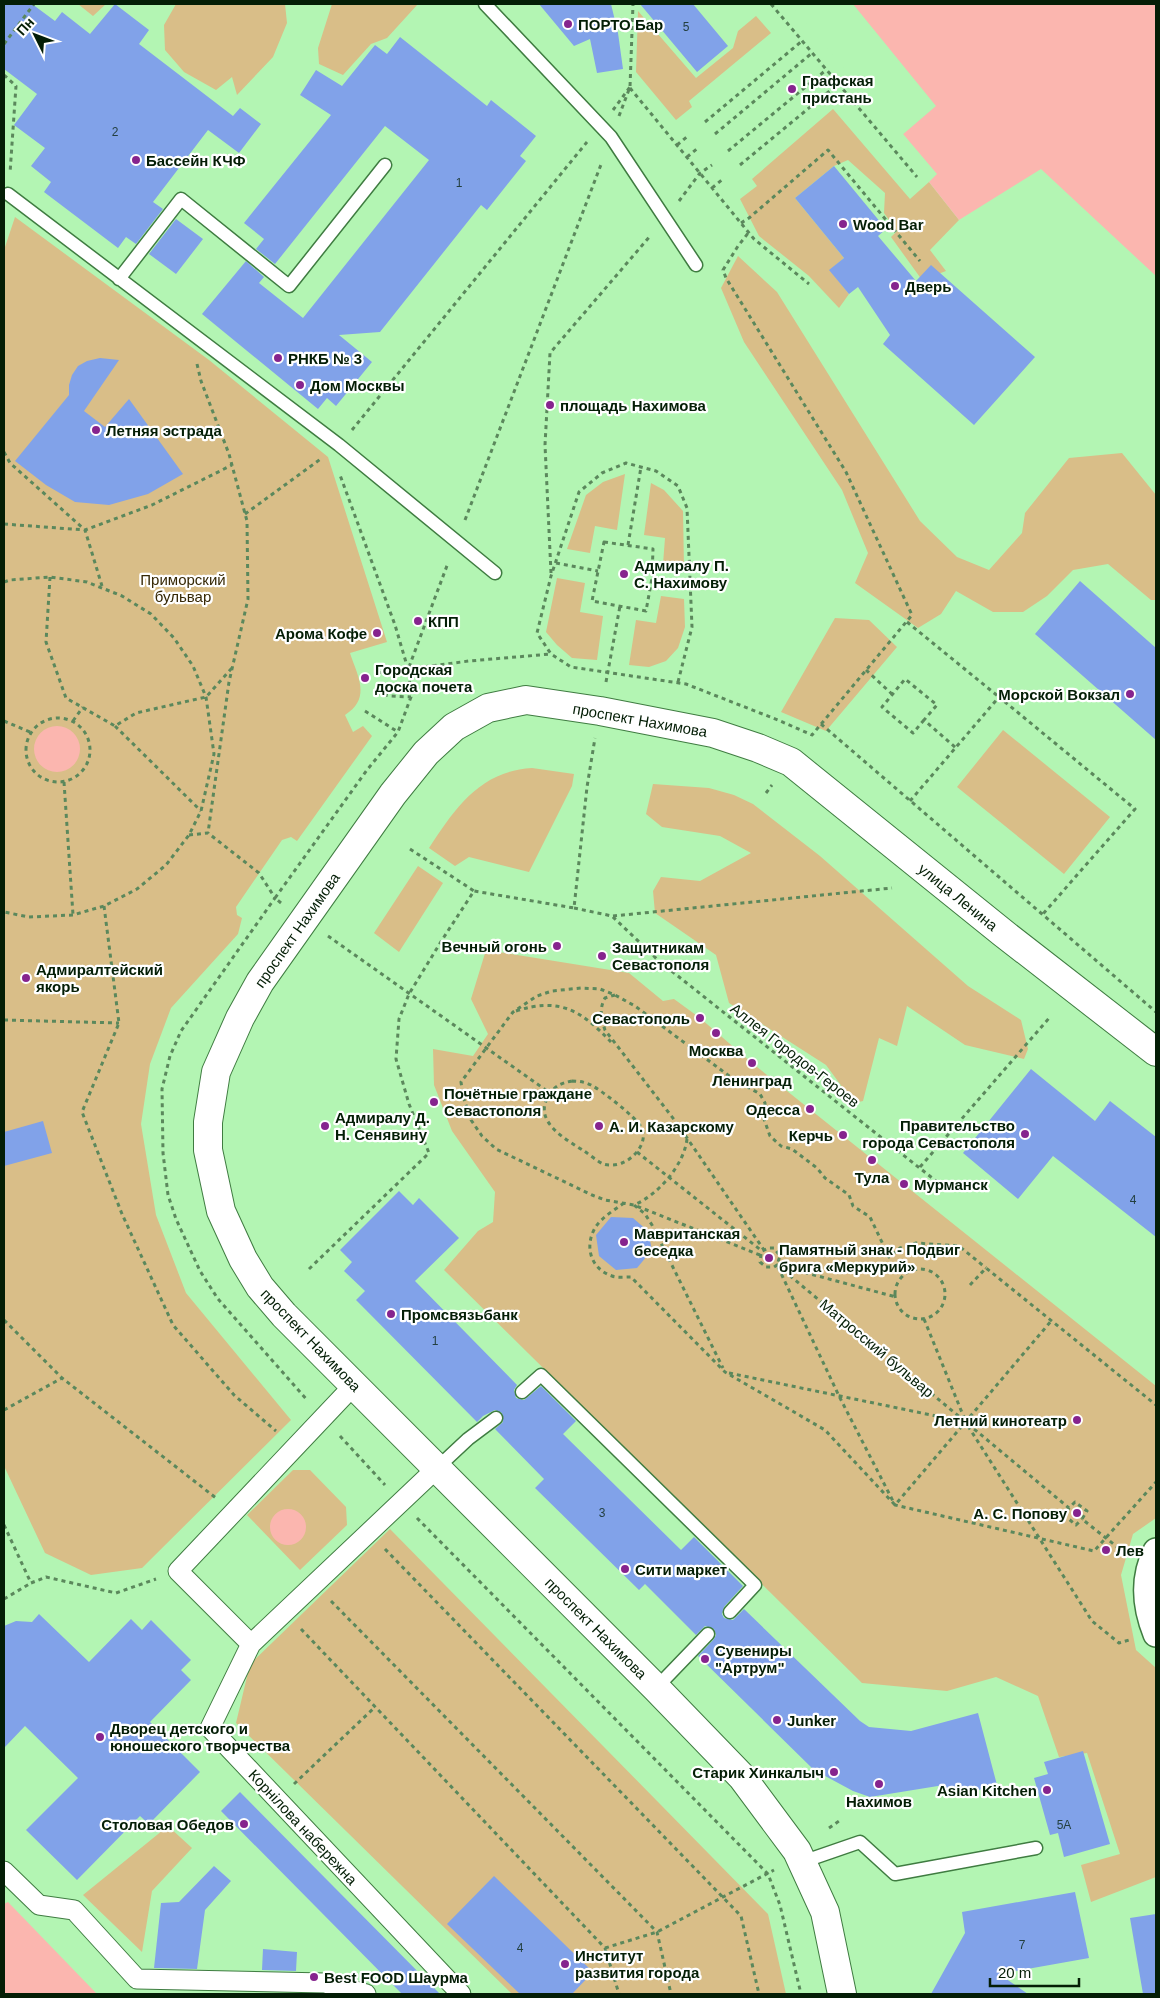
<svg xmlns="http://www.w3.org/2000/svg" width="1160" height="1998" font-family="Helvetica,sans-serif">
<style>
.green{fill:#d9be88}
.water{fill:#fbb6af}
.pier{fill:#b3f5b3}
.building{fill:#81a2e9}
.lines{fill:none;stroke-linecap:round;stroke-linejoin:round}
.service-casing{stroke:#3f7c41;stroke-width:15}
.pedestrian-casing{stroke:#3f7c41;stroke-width:21}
.minor-casing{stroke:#3f7c41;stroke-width:28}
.secondary-casing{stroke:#3f7c41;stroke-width:30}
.path{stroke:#5b885c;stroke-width:3;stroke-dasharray:4 4;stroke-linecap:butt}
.service{stroke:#fff;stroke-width:12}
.pedestrian{stroke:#fff;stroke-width:19}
.minor{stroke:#fff;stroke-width:25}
.secondary{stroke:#fff;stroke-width:28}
.poi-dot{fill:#86248e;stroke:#fff;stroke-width:2}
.labels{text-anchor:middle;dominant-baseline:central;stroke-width:4.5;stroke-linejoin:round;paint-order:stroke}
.number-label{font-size:12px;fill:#233f3f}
.poi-label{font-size:15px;font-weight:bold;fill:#041e06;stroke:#fff;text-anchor:start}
.park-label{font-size:15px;fill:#362805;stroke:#fff}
.street-label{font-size:15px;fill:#041e06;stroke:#fff}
</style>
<rect width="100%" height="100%" fill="#b3f5b3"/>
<path class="green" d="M78 4H106L93 16Z
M176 4H285L287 23 273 57 237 95 232 77 216 90 184 72 165 50 164 25Z
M332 4H418L387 38 371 44 343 75 319 64 318 48Z
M638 11 696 78 733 48 738 31 756 16 771 33 689 101 692 107 676 120 636 72Z
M833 109 910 199 929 182 959 220 930 250 946 271 922 280 891 237 897 231 884 213 885 193 848 160 834 166 795 198 844 258 830 270 849 294 839 308 809 276 759 236 740 199 757 186 752 179Z
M15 217 209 360 328 457 387 642 350 653C357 675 372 698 345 715L353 732 363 726 372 736 297 841 291 837 282 840 236 907 237 915 242 918 238 934 171 1008 150 1064 141 1124 156 1215 186 1293 291 1420 142 1568 91 1575 45 1553 4 1466V250Z
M738 256 777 292 920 521 957 557 989 570 1022 533 1025 513 1069 458 1122 453 1156 495V600H1151L1108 564 1073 570 1047 596 1023 612H993L956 591 941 614 918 628 855 583 868 553 842 490 744 342 721 288Z
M625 474 617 530 595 526 590 553 567 549 586 495 603 482Z
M651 483 664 490 683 511 684 568 663 564 665 538 644 535Z
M557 578 585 583 580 612 603 616 597 660 572 658 557 645 546 632Z
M661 596 684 599 685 627 678 648 666 661 649 667 629 665 636 620 656 623Z
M835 618 869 620 897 647 826 731 781 712Z
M1003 730 1110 817 1064 874 957 787Z
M532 768 574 774 572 786 529 872 469 857 455 866 429 848C455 808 480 771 532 768Z
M653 784 709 788 734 795 753 804 820 856 968 986 1021 1020 1028 1049 1024 1059 965 1045 907 1006 897 1046 879 1038 863 1101 854 1103 826 1065 729 1003 716 955 655 913 653 891 661 877 700 881 751 853 720 836 662 827 646 814Z
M418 866 443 883 399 952 374 933Z
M486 950 629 973 663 1001 674 999 700 1018 752 1063 1156 1386V1518L1133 1534 1121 1575 1136 1650 1156 1668V1877L1091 1902 1081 1865 1120 1854 1087 1753 1059 1757 1038 1696 996 1677 947 1691 862 1683 444 1270 478 1231 493 1222 495 1192 452 1131 434 1085 433 1049 473 1056 488 1034 471 999Z
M293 1470H310L346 1507 347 1525 300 1570 247 1515Z
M390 1529 768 1914 786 1994H512L236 1723 250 1664Z
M168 1826 192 1848 152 1891 142 1952 83 1895Z"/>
<path class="water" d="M793 4H1156V276L1041 169 959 220 929 182 937 174Z
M34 749a23 23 0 1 1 46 0a23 23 0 1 1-46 0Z
M270 1527a18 18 0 1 1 36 0a18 18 0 1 1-36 0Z
M8 1902 97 1994H4V1904Z"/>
<path class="pier" d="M790 4H853L936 106 901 136Z"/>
<path class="building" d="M4 4H32L55 21 62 12 90 34 115 4 149 30 139 44 233 116 240 108 261 124 239 153 208 130 153 202 163 209 136 244 126 237 118 248 44 192 51 182 31 166 45 148 14 125 37 94 4 69Z
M539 4H611L618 33 623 69 597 73 590 39 574 46Z
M640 4H693L728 46 697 72Z
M400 37 487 106 491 100 536 136 520 156 526 161 487 210 481 205 380 332 339 335 372 362 336 406 327 398 318 409 202 314 246 261 264 277 259 283 303 318 429 160 385 126 275 264 256 249 264 239 244 223 331 115 300 95 316 70 342 86 375 45 387 54Z
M834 166 886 229 878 236 916 281 931 265 1035 357 974 425 883 344 890 335 858 287 849 294 829 270 844 258 795 198Z
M176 219 203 239 176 274 149 254Z
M100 358 119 360 84 411 105 427 129 399 183 474 148 494 109 505 75 502 46 485 15 461 69 395V385L72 375 78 366 87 361Z
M1080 581 1156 648V740L1035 634Z
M1031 1069 1095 1121 1110 1101 1156 1137V1237L1053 1156 1018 1199 963 1153Z
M43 1121 52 1153 4 1166V1132Z
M399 1191 413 1205 419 1198 459 1238 415 1281 517 1385 514 1390 516 1398 524 1400 541 1386 576 1421 563 1434 681 1550 694 1537 743 1586 724 1607 722 1614 724 1618 733 1620 744 1609 860 1721 869 1727 911 1731 978 1713 997 1785 949 1798 944 1785 870 1797 853 1791 814 1770 698 1656 714 1639 716 1635 714 1629 705 1626 696 1635 645 1584 639 1590 535 1488 544 1479 495 1429 503 1422 502 1413 495 1410 483 1416 477 1422 356 1300 365 1291 344 1271 352 1262 340 1250Z
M611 1217 633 1218 648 1231 652 1250 637 1268 616 1270 599 1256 596 1235Z
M39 1614 89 1662 131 1619 142 1630 151 1620 191 1660 181 1670 191 1680 150 1722 200 1772 149 1824 140 1816 77 1880 26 1830 78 1778 25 1726 4 1748V1626L16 1621 32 1622Z
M1083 1751 1110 1844 1064 1857 1058 1833 1050 1835 1034 1778 1048 1774 1044 1762Z
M240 1792 440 1994H402L221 1811Z
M214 1866 231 1881 205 1910 197 1969 154 1968 161 1903 179 1902Z
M494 1876 593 1972 572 1994H520L447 1924Z
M1075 1892 1089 1958 999 1974 1028 1994H931L965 1933 962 1912Z
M1156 1914V1994H1143L1130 1918Z
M263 1949 297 1952 296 1971 262 1970Z"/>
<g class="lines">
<g class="service-casing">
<path id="service" d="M485 4 611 137 696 265
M8 194 339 445 495 573
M119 279 181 199 289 286 385 165
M522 1392 541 1375 755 1585 730 1612
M437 1468 468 1439 496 1418
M656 1688 708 1634
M802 1862 860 1842 895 1874 1036 1848"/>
</g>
<g class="pedestrian-casing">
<path id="pedestrian" d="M354 1385 178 1571 251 1644 437 1468
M251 1644 210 1728 461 1994
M4 1871 39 1905 74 1910 137 1979 325 1983 366 1994"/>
</g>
<g class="minor-casing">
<path id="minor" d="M1156 1551C1142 1579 1145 1607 1156 1634"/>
</g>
<g class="secondary-casing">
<path id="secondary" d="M842 1994 825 1912 797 1851 742 1777 656 1688 284 1315 260 1287 243 1259 221 1211 208 1150V1122L216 1072 240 1018 260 982 393 794 426 753 454 727 488 708 526 700 600 711 713 733 758 748 791 762 1003 933 1156 1052"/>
</g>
<path class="path" d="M771 4 917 177
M4 44 34 4
M4 75 16 86 10 173
M630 88 754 239 809 284
M613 110 630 87
M619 116 630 87 633 4
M705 122 802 41
M715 134 812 53
M677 145 688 136
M728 151 826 70
M687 157 698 148
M740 165 838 84
M712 188 723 179
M679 201 700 173 712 165
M741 223 749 218 828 150 920 261
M197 364 201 381 229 454 247 521 248 599 229 682 208 833
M352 430 587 142
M4 452 10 463 85 530 152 505 232 465
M245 514 322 458
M465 520 602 162
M4 524 85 530 102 586
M604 542 653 549 652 578 646 611 592 601Z
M628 545 641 467
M556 563 598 571
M551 573 545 445 550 353 651 235
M50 577 46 642 66 698 115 726 136 713 206 697 232 668
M652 578 690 585
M4 582 10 580 50 577 87 582 122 596 151 614 174 638 193 666 206 697 214 754 201 811 189 835 166 865 137 889 104 906 73 915 29 917 4 912
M907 622 999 697
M409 667 448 563
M866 670 893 695
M377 673 469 661 551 654
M606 682 620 606
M678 682 692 627 687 508 678 486 656 471 626 463 602 473 579 492 551 576 537 633 551 654 571 667 686 684 778 720 812 735 912 615 846 472 726 278 723 270 738 246 749 232
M376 693 390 696 411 697
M365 711 398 732
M26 750a32 32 0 1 1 64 0a32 32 0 1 1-64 0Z
M924 720 913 733 882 707 905 679 937 705 924 720 956 748
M4 721 30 732
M73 721 83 707
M821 724 1156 1012
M115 726 201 811
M64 782 73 915
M766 793 772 785
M910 801 999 697 1135 809 1042 915
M189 835 208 833 259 873 275 898 181 1031 170 1056 162 1089 163 1153 168 1195 176 1219 200 1271 218 1299 307 1400
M410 849 474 891
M281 903 275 898 367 770 398 732 411 697 408 669 395 625 340 475
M104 906 119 1023 82 1112 122 1214 173 1325 234 1395 276 1431
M574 908 612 916 659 961 941 1185
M613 916 892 888
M328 936 550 1093
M615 995 605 998C599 1009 601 1018 605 1030L676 1122 764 1250
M516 1011C559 997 581 1010 611 1042
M4 1020 119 1023
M572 1081C579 1081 585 1082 591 1085 601 1090 636 1117 641 1127 649 1141 635 1158 622 1163 617 1165 609 1166 603 1164 597 1161 590 1155 584 1151 567 1140 533 1122 548 1097 554 1086 561 1083 572 1081Z
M687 1139C684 1165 658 1195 634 1205L645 1214 652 1225 723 1368
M637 1152 762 1251 769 1248H774L780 1256 777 1265 1069 1508 1075 1502 1087 1511 1082 1519 1126 1554
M920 1167 1050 1017
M624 1203C614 1210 601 1218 595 1228 584 1247 591 1269 612 1276 617 1278 625 1277 631 1277L725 1372 825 1430 895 1505 1052 1320
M761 1254 760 1262 766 1267H774L777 1265 896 1297
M760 1255 634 1205 605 1200 592 1195 496 1149 482 1136 471 1120 463 1096 461 1082 513 1012 537 996 552 991 581 988 600 989 615 995 635 1006 732 1078 760 1094 765 1103 764 1119 770 1136 781 1146 792 1149 817 1168 825 1178 849 1195 853 1206 870 1217 889 1257 900 1248 916 1243 959 1246 986 1268
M778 1267 839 1396 895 1505 1094 1551 1156 1482
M309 1269 429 1153 409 1104 396 1059 399 1019 409 994 442 940 474 891 574 908 587 787 595 738
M895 1294a25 25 0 1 1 50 0a25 25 0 1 1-50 0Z
M970 1285 986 1268 1156 1405
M924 1319 965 1420
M4 1320 62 1378 216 1498
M729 1373 965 1422
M4 1410 62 1378
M968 1426 1092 1621 1119 1643 1129 1640
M340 1436 385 1485
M1069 1508 1064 1515 1076 1525 1082 1519
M417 1518 768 1874 780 1905 801 1994
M4 1525 31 1583 46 1577 116 1593 156 1579
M385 1549 741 1916 759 1994
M4 1599 31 1583
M331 1601 657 1932 671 1994
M301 1629 605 1948 619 1994
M294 1784 375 1707
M829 1828 839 1821
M605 1948 657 1932 774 1870"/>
<use href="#service" class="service"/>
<use href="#pedestrian" class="pedestrian"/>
<use href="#minor" class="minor"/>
<use href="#secondary" class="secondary"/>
</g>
<g class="poi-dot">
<circle cx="568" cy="24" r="5"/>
<circle cx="792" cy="89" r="5"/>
<circle cx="136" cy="160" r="5"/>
<circle cx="843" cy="224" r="5"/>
<circle cx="895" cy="286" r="5"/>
<circle cx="278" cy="358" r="5"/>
<circle cx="300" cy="385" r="5"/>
<circle cx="550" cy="405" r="5"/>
<circle cx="96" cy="430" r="5"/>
<circle cx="624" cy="574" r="5"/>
<circle cx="418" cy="621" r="5"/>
<circle cx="377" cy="633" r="5"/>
<circle cx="365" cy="678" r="5"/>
<circle cx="1130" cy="694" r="5"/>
<circle cx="557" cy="946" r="5"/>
<circle cx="602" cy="956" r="5"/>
<circle cx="26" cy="978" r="5"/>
<circle cx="700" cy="1018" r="5"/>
<circle cx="716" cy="1033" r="5"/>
<circle cx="752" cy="1063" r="5"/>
<circle cx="434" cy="1102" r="5"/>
<circle cx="810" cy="1109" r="5"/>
<circle cx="325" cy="1126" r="5"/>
<circle cx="599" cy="1126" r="5"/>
<circle cx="1025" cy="1134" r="5"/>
<circle cx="843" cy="1135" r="5"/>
<circle cx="872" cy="1160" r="5"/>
<circle cx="904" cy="1184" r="5"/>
<circle cx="624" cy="1242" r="5"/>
<circle cx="769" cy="1258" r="5"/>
<circle cx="391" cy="1314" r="5"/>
<circle cx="1077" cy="1420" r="5"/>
<circle cx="1077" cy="1513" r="5"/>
<circle cx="1106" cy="1550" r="5"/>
<circle cx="625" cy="1569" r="5"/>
<circle cx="705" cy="1659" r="5"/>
<circle cx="777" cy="1720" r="5"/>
<circle cx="100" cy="1737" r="5"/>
<circle cx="834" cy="1772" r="5"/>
<circle cx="879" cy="1784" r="5"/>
<circle cx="1047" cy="1790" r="5"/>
<circle cx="244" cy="1824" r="5"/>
<circle cx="565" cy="1964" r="5"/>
<circle cx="314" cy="1977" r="5"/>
</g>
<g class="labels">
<g class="number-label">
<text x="686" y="27">5</text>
<text x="115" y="132">2</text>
<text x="459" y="183">1</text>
<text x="1133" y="1200">4</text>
<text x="435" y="1341">1</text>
<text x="602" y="1513">3</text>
<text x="1064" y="1825">5А</text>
<text x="1022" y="1945">7</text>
<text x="520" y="1948">4</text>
</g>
<g class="poi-label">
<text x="578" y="24">ПОРТО Бар</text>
<text x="802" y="80">Графская<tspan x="802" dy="17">пристань</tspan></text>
<text x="146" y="160">Бассейн КЧФ</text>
<text x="853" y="224">Wood Bar</text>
<text x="905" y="286">Дверь</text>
<text x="288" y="358">РНКБ № 3</text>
<text x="310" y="385">Дом Москвы</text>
<text x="560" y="405">площадь Нахимова</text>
<text x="106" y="430">Летняя эстрада</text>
<text x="634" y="565">Адмиралу П.<tspan x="634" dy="17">С. Нахимову</tspan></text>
<text x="428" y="621">КПП</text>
<text x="367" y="633" text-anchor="end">Арома Кофе</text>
<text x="375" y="669">Городская<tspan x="375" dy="17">доска почета</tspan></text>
<text x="1120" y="694" text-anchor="end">Морской Вокзал</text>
<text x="547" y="946" text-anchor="end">Вечный огонь</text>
<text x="612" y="947">Защитникам<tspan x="612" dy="17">Севастополя</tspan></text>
<text x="36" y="969">Адмиралтейский<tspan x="36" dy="17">якорь</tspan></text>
<text x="690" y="1018" text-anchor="end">Севастополь</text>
<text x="716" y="1050" text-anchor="middle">Москва</text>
<text x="752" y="1080" text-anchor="middle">Ленинград</text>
<text x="444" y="1093">Почётные граждане<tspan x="444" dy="17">Севастополя</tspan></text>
<text x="800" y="1109" text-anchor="end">Одесса</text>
<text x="335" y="1117">Адмиралу Д.<tspan x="335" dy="17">Н. Сенявину</tspan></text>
<text x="1015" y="1125" text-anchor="end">Правительство<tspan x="1015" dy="17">города Севастополя</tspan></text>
<text x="609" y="1126">А. И. Казарскому</text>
<text x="833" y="1135" text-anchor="end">Керчь</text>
<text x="872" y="1177" text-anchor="middle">Тула</text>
<text x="914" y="1184">Мурманск</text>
<text x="634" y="1233">Мавританская<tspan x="634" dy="17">беседка</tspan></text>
<text x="779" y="1249">Памятный знак - Подвиг<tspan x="779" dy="17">брига «Меркурий»</tspan></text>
<text x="401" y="1314">Промсвязьбанк</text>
<text x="1067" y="1420" text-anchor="end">Летний кинотеатр</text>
<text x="1067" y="1513" text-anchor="end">А. С. Попову</text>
<text x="1116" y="1550">Лев</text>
<text x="635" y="1569">Сити маркет</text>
<text x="715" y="1650">Сувениры<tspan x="715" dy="17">"Артрум"</tspan></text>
<text x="787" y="1720">Junker</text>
<text x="110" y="1728">Дворец детского и<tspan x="110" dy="17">юношеского творчества</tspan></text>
<text x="824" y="1772" text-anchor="end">Старик Хинкалыч</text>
<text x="1037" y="1790" text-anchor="end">Asian Kitchen</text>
<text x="879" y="1801" text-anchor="middle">Нахимов</text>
<text x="234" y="1824" text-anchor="end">Столовая Обедов</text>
<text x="575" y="1955">Институт<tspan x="575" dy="17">развития города</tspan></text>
<text x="324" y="1977">Best FOOD Шаурма</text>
</g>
<g class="park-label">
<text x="183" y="579">Приморский<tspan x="183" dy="17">бульвар</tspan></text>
</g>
<g class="street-label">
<text transform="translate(640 720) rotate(10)">проспект Нахимова</text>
<text transform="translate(958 897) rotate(39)">улица Ленина</text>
<text transform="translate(297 930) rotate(-55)">проспект Нахимова</text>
<text transform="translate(795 1055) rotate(38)">Аллея Городов-Героев</text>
<text transform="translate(311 1340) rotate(46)">проспект Нахимова</text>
<text transform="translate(877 1348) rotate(40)">Матросский бульвар</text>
<text transform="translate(596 1628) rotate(45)">проспект Нахимова</text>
<text transform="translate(303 1827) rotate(47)">Корнілова набережна</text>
</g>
</g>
<rect width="1160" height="1998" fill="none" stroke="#041e06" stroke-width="10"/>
<g transform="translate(35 35) rotate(312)" stroke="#ffffff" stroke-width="4" paint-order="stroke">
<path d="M0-4L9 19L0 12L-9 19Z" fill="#041e06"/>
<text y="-8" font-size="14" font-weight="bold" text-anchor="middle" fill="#041e06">Пн</text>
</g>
<path d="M990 1978v8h89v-8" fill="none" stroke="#041e06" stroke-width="2.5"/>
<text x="998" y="1978" font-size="15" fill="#041e06" stroke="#ffffff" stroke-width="4" paint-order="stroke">20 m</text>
</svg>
